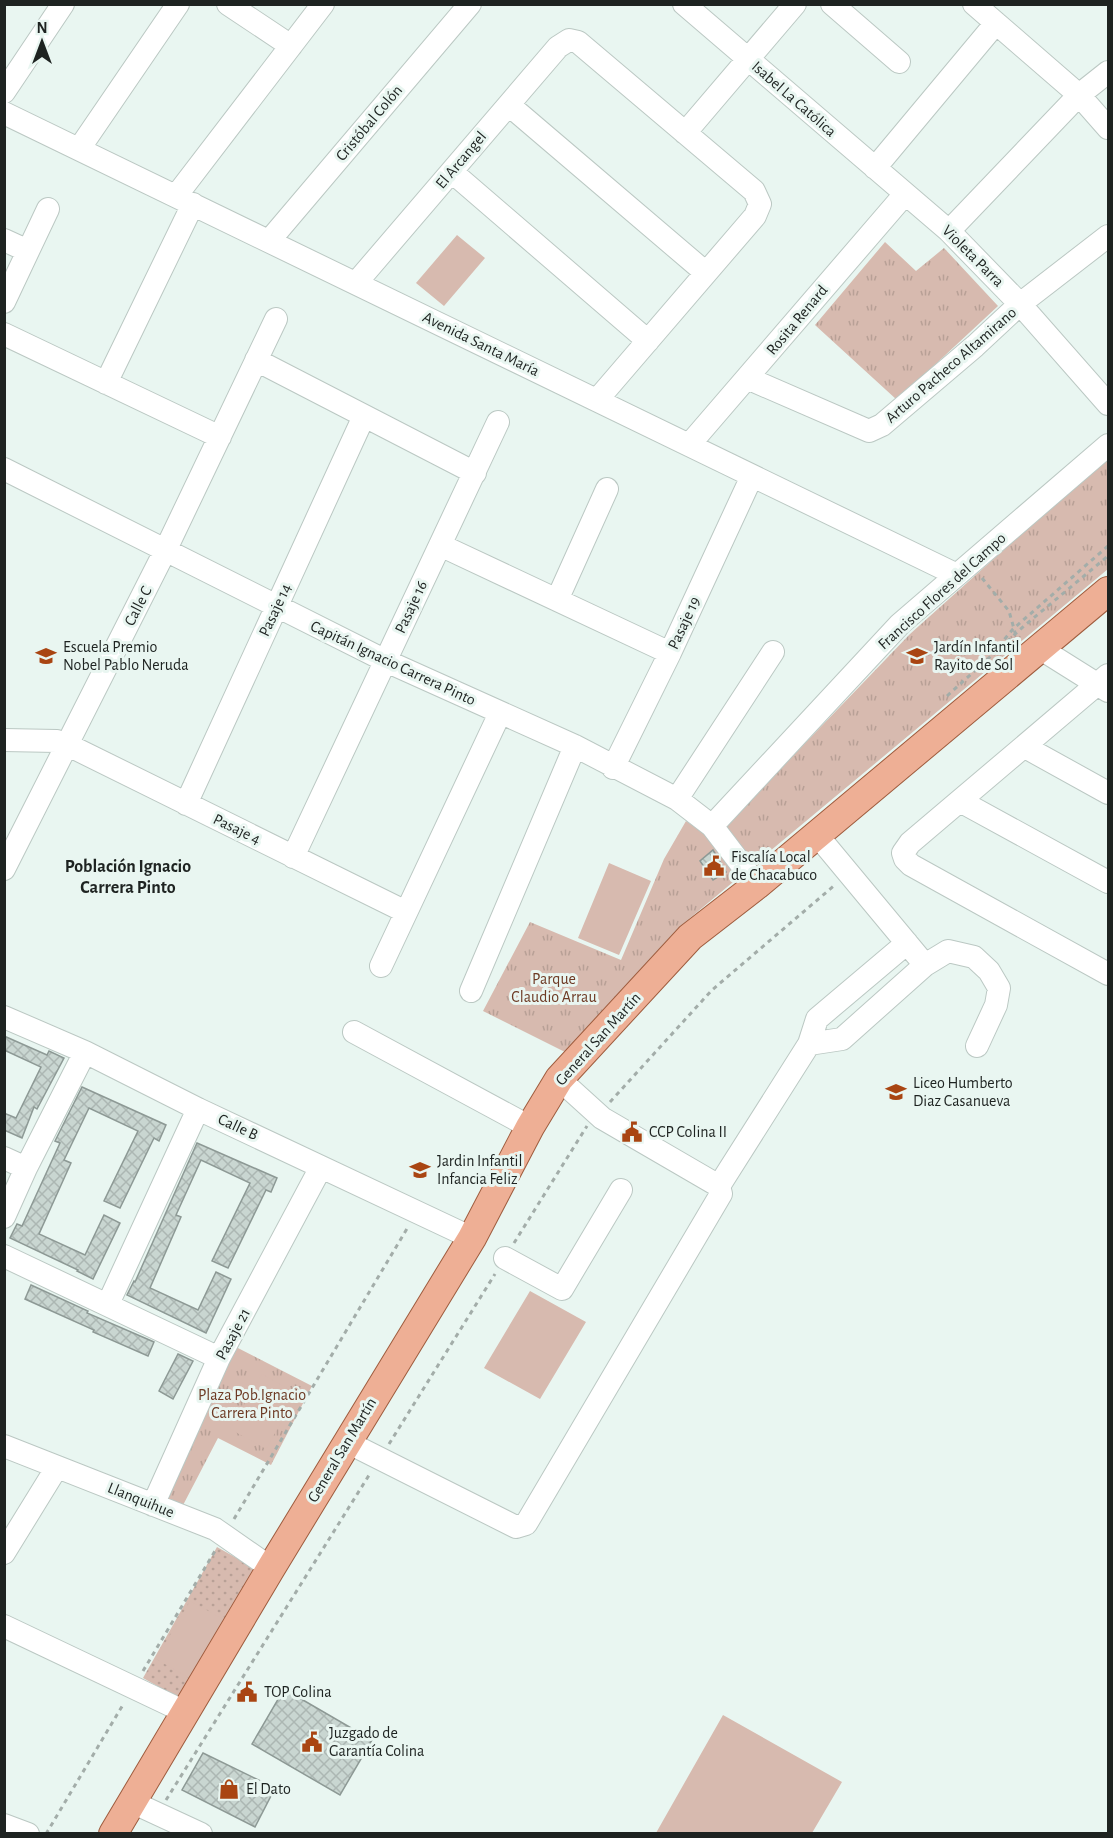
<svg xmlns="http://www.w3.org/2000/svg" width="1113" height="1838" font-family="'Alegreya Sans',sans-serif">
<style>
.grass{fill:url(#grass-dots)}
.park{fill:url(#park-tufts)}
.garden{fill:#d7baaf}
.building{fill:url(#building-cross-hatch);stroke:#8d9995;stroke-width:1.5}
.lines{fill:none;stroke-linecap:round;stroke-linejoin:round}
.minor-casing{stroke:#bbc8c3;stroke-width:24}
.major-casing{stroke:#9e5c3e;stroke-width:30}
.path{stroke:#a3ada9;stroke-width:3;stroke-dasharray:4.5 4.5;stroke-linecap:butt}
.minor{stroke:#fff;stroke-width:22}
.major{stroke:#eeaf95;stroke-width:28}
.labels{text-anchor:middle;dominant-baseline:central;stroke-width:6;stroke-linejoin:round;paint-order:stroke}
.street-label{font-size:16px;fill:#1e2321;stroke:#e9f6f1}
.poi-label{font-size:16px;fill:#1e2321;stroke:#e9f6f1;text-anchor:start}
.park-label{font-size:16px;fill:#6d3a24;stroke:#e9f6f1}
.neighbourhood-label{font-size:18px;font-weight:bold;fill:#1e2321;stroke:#e9f6f1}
</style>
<defs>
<pattern id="grass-dots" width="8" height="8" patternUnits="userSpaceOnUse" patternTransform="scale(1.5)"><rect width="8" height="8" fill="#d7baaf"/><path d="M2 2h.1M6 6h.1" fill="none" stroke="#b8a096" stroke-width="1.8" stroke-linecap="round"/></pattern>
<pattern id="park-tufts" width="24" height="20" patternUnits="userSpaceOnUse" patternTransform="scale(1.5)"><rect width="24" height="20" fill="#d7baaf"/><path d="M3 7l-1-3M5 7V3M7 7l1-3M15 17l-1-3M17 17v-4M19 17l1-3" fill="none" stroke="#b8a096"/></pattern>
<pattern id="building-cross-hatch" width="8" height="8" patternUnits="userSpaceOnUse" patternTransform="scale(1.5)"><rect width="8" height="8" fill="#c9d6d1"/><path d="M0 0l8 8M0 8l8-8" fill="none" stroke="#acb7b3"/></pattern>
</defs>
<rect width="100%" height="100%" fill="#e9f6f1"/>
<path class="grass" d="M217 1547 256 1569 182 1700 143 1678Z"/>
<path class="park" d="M885 242 916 271 944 248 998 306 897 400 815 325Z
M1108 456V569L678 928 565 1052 483 1011 530 922 621 960 664 859 686 821 713 839 910 634Z
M232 1345 312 1386 271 1465 218 1438 181 1509 160 1496Z"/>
<path class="garden" d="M457 235 485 258 444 306 416 283Z
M609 863 651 881 619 955 578 938Z
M530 1291 586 1322 540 1399 484 1368Z
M262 1374 297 1394 266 1449 230 1429Z
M190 1601 225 1620 191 1679 156 1659Z
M723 1715 842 1782 812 1833H656Z"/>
<path class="building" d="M713 850 726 872 713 880 700 861Z
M4 1036 47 1055 49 1051 64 1058 37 1109 34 1107 22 1138 4 1130V1113L16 1118 41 1067 4 1050Z
M82 1087 166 1125 159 1141 154 1138 120 1208 104 1201 138 1131 89 1108 64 1160 71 1163 39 1234 85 1255 104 1215 120 1223 93 1279 77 1271 78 1270 10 1238 17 1224 22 1226 60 1143 55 1141Z
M197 1143 277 1178 271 1192 266 1190 228 1268 212 1261 250 1183 201 1160 176 1215 181 1217 150 1288 198 1310 216 1272 231 1279 206 1333 127 1295 134 1281 135 1282Z
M31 1285 88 1311 87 1313 154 1342 148 1356 93 1332 94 1330 25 1299Z
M178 1354 193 1361 173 1399 159 1391Z
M284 1689 372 1740 340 1795 252 1744Z
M203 1753 275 1788 255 1827 182 1790Z"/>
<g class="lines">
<g class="minor-casing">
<path id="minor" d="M228 4 291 46
M684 4 949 231 1020 304 1108 404
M832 4 899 62
M974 4 1079 95 1108 128
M4 92 63 4
M509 105 706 273
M4 113 957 575
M685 133 795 4
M79 149 178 4
M875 168 996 23
M452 172 648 341
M176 196 323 4
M949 231 1079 95 1108 72
M4 240 28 251
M269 241 470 4
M356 283 558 47 569 40 578 42 754 191 760 204 755 216 597 400
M4 302 48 209
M4 334 220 437
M256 360 475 473
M747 378 869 431 882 425 975 346 1020 304 1108 236
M106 383 193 204
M689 445 905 194
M4 469 386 661 575 746 677 799 712 826 757 885
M440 545 670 653
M557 600 607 489
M1041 649 1108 691
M1108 675 910 843 903 853 905 859 911 865 1108 974
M4 740 57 741 68 745 406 912
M1025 747 1108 793
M613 768 670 653 752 476
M677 799 773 652
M960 801 1108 882
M186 804 364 416
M712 826 900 624 1108 445
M817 835 925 965
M293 857 498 422
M4 869 166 549 276 319
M381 966 500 713
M471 991 575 746
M4 1017 85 1052 198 1109 472 1238
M354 1032 530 1127
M809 1044 817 1019 907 943
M4 1158 26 1168
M719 1186 809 1044 842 1039 925 965 948 951 974 957 989 971 999 988 996 1005 977 1046
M4 1217 26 1168 85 1052
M4 1256 219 1358
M505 1258 562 1289 621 1190
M108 1304 198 1109
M347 1442 516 1527 526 1524 721 1194 719 1186 602 1118 559 1079
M4 1446 215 1529 271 1568
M153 1505 219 1358 321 1167
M4 1553 57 1467
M4 1626 185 1712
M132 1802 201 1834
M4 1825 28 1834"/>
</g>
<g class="major-casing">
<path id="major" d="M113 1834 271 1568 472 1238 530 1127 559 1079 690 937 757 885 1108 591"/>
</g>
<path class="path" d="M982 578 1009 611 1016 636
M993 653 1013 629 1108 546
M947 696 1024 626 1108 556
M610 1102 712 990 836 884
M514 1243 587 1126
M389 1444 495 1274
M234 1519 408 1227
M143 1671 215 1551
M166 1800 371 1472
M46 1834 124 1703"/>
<use href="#minor" class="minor"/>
<use href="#major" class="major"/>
</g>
<defs>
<g id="school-bare" transform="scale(1.62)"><path d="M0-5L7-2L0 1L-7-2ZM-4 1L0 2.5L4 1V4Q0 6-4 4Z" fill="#a94512" stroke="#e9f6f1" stroke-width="2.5" paint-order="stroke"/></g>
<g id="civic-bare" transform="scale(1.62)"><path d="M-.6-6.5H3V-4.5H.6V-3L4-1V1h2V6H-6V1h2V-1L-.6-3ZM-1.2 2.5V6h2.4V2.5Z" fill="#a94512" stroke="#e9f6f1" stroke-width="2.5" paint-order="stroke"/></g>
<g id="shop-bare" transform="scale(1.62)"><path d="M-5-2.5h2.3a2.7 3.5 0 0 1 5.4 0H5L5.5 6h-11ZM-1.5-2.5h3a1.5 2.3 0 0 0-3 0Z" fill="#a94512" stroke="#e9f6f1" stroke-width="2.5" paint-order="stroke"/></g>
</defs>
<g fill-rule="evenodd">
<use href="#school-bare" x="46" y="656"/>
<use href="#school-bare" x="917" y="656"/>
<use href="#civic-bare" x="714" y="866"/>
<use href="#school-bare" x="896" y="1092"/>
<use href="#civic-bare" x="632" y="1132"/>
<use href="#school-bare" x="420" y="1170"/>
<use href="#civic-bare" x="247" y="1692"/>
<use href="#civic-bare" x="312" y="1742"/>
<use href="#shop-bare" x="229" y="1789"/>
</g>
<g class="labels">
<g class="street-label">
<text transform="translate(794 99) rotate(41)">Isabel La Católica</text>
<text transform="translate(369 123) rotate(-50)">Cristóbal Colón</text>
<text transform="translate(461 160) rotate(-50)">El Arcangel</text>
<text transform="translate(973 256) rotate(45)">Violeta Parra</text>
<text transform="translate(797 320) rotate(-50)">Rosita Renard</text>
<text transform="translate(481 344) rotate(26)">Avenida Santa María</text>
<text transform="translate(951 365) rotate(-41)">Arturo Pacheco Altamirano</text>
<text transform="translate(942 591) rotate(-42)">Francisco Flores del Campo</text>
<text transform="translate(138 606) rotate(-63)">Calle C</text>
<text transform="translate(411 607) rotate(-65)">Pasaje 16</text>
<text transform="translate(275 610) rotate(-65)">Pasaje 14</text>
<text transform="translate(684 623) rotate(-65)">Pasaje 19</text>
<text transform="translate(393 663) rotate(25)">Capitán Ignacio Carrera Pinto</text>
<text transform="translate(237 829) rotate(26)">Pasaje 4</text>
<text transform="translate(598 1039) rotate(-48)">General San Martín</text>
<text transform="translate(238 1127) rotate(25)">Calle B</text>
<text transform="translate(233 1334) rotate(-62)">Pasaje 21</text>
<text transform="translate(342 1450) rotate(-59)">General San Martín</text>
<text transform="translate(141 1500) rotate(22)">Llanquihue</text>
</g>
<g class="poi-label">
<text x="63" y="647">Escuela Premio<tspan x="63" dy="18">Nobel Pablo Neruda</tspan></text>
<text x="934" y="647">Jardín Infantil<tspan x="934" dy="18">Rayito de Sol</tspan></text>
<text x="731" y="857">Fiscalía Local<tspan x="731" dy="18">de Chacabuco</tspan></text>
<text x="913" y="1083">Liceo Humberto<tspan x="913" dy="18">Diaz Casanueva</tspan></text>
<text x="649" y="1132">CCP Colina II</text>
<text x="437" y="1161">Jardin Infantil<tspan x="437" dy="18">Infancia Feliz</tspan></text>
<text x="264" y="1692">TOP Colina</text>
<text x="329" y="1733">Juzgado de<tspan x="329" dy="18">Garantía Colina</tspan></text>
<text x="246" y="1789">El Dato</text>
</g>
<g class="park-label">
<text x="554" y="979">Parque<tspan x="554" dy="18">Claudio Arrau</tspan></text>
<text x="252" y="1395">Plaza Pob.Ignacio<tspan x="252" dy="18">Carrera Pinto</tspan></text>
</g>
<g class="neighbourhood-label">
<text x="128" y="867">Población Ignacio<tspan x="128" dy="21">Carrera Pinto</tspan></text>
</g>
</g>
<rect width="1113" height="1838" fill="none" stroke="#1e2321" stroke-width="12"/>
<g transform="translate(42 42)" stroke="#e9f6f1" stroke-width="4.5" paint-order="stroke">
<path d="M0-4.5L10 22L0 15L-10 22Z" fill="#1e2321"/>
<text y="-9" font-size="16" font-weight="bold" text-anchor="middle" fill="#1e2321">N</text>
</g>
</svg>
